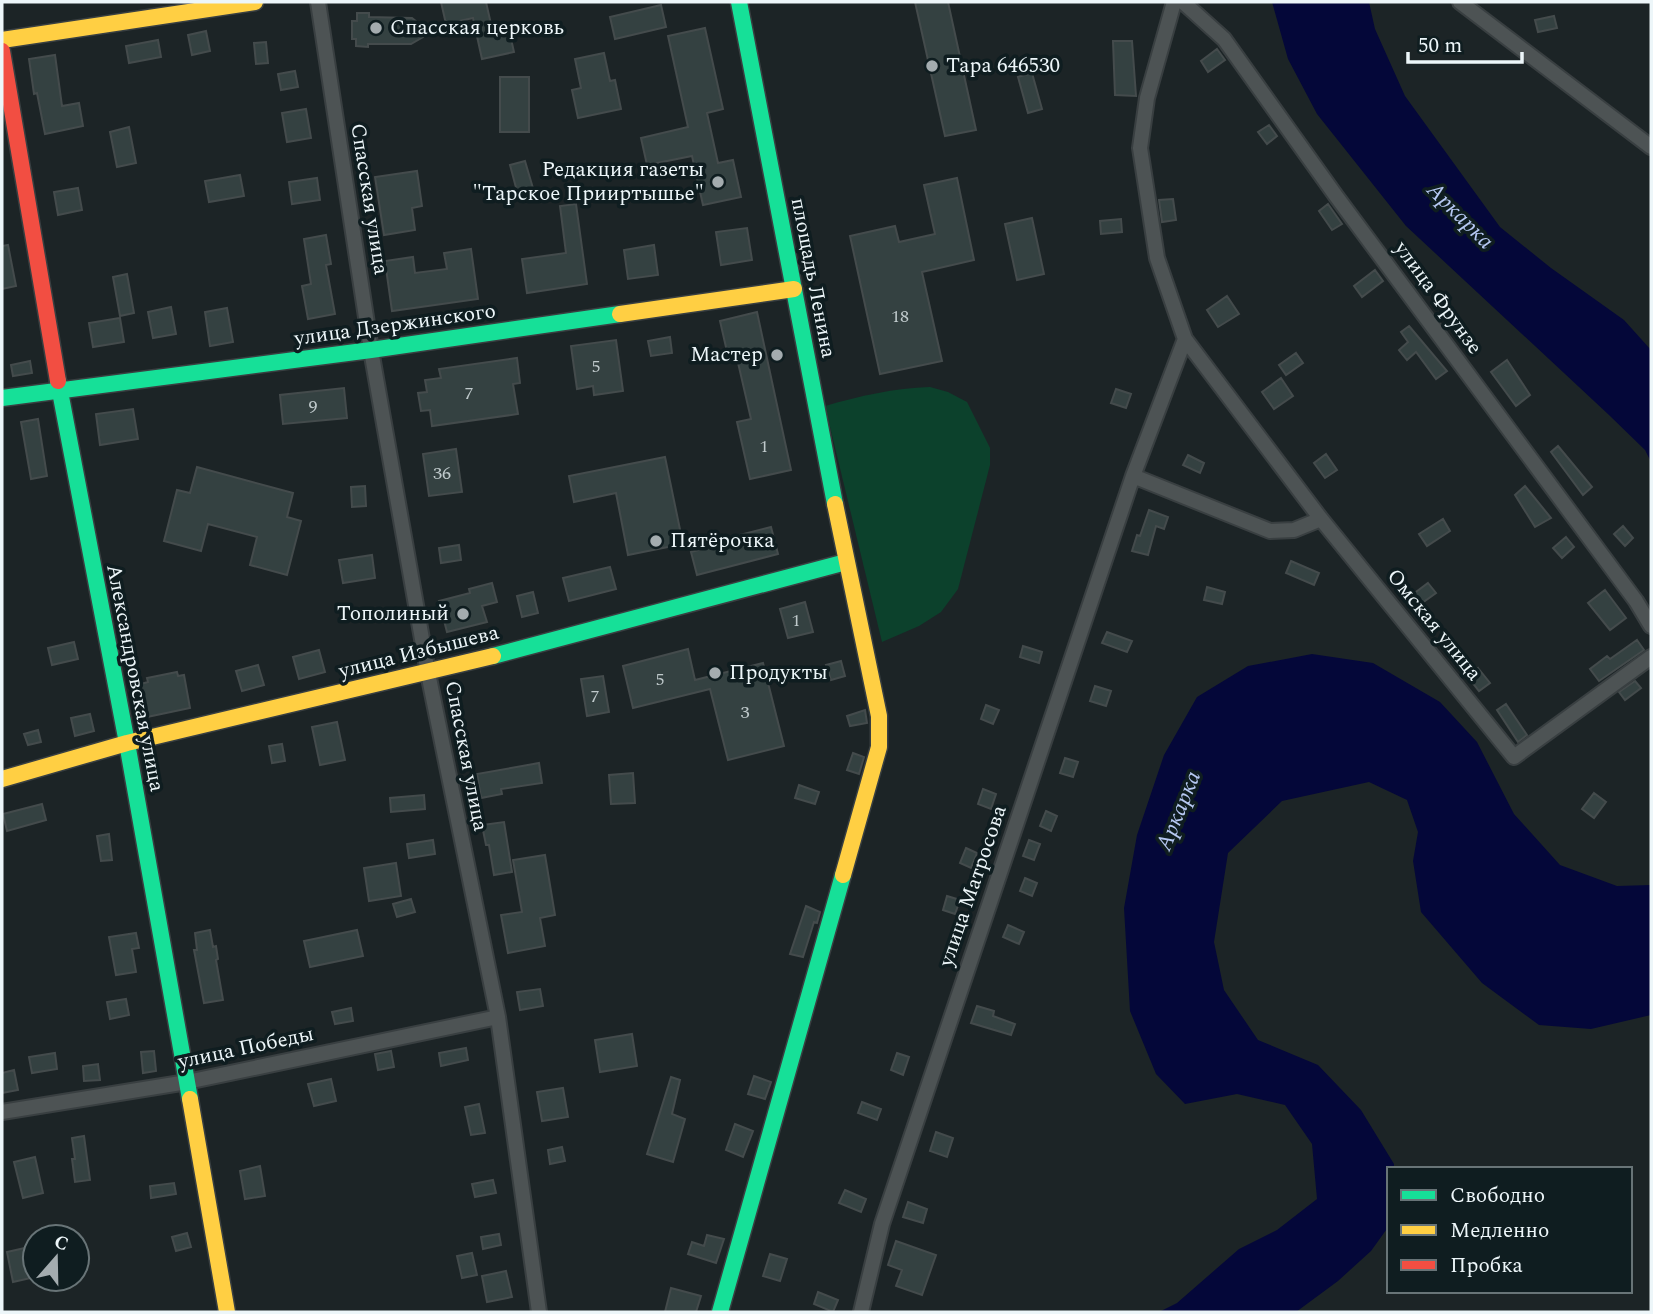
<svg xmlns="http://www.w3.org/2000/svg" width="1653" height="1314" font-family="Spectral,serif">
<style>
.green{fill:#0c412c}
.water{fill:#040739}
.building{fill:#344141;stroke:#444b4c;stroke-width:2}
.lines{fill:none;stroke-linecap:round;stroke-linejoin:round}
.street-casing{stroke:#393f41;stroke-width:18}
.fast-casing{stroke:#393f41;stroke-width:19}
.slow-casing{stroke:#393f41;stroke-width:19}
.jam-casing{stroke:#393f41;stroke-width:19}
.street{stroke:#4d5354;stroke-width:14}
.fast{stroke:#16e098;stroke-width:16}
.slow{stroke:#ffcf43;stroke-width:16}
.jam{stroke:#f24e42;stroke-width:16}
.poi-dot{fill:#a4acaf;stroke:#0f1d20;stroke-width:2.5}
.labels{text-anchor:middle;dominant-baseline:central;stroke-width:7;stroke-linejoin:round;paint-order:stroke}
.number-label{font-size:18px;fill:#bfc9cb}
.poi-label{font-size:21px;fill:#edf6f9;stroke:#0f1d20;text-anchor:start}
.street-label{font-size:21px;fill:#edf6f9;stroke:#0f1d20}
.water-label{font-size:23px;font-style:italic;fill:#b6c8f2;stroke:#0f1d20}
</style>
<rect width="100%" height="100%" fill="#1c2426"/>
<path class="green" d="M930 387 948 392 967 402 990 448V465L958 589 941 612 919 626 882 642 825 406C860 396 894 388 930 387Z"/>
<path class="water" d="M1272 2H1369L1375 29 1405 96 1500 227 1551 268 1624 320 1651 350V462L1645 450 1609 415 1406 226 1317 114 1288 59Z
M1312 654 1373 663 1440 702 1477 742 1514 814 1560 865 1617 886 1651 885V1015L1591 1029 1539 1025 1482 983 1421 912 1413 861 1418 832 1407 800 1369 782 1282 801 1228 853 1214 942 1224 990 1258 1040 1318 1065 1361 1110 1394 1164V1169H1389V1226L1371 1251 1338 1281 1296 1312H1159L1177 1303 1239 1249 1277 1230 1317 1199 1312 1144 1285 1105 1237 1094 1185 1104 1156 1074 1130 1011 1124 908 1137 835 1164 755 1197 697 1248 666Z"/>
<path class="building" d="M441 2H486L493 33 509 30 514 52 482 59 473 18 446 24Z
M915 2H948L976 130 945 136Z
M661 5 666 27 615 39 610 17Z
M357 13H369V17L412 18 427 30 423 37 411 44H368V47L356 46V39H352V21H357Z
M1554 16 1557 28 1538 32 1535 20Z
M705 28 723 109 707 113 718 163 733 160 741 197 703 205 692 156 647 165 641 138 688 127 668 36Z
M206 31 210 51 192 55 188 35Z
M158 40 161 57 129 63 126 46Z
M1113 41H1132L1136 96 1115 95Z
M266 42 268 63 256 64 254 43Z
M1217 49 1225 60 1208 72 1201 61Z
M604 53 610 81 615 80 621 109 578 118 572 90 581 88 575 59Z
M55 55 62 106 79 103 83 126 45 134 37 93 34 94 29 59Z
M295 71 298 87 281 90 278 74Z
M1032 73 1042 109 1028 113 1018 77Z
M500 77H529V132H500Z
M306 109 311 138 287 142 282 113Z
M1269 125 1277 136 1267 144 1258 132Z
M129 127 136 163 117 167 110 132Z
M525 161 535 195 519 199 510 165Z
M417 171 422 206 412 208 415 230 384 235 375 177Z
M240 175 244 196 209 202 205 181Z
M317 178 320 200 292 204 289 182Z
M957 178 974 260 922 272 942 361 880 374 850 236 895 226 899 242 935 234 924 185Z
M78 188 82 210 58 215 54 192Z
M1173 199 1176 220 1162 222 1159 200Z
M576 204 587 284 527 293 522 259 566 253 560 206Z
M1328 204 1342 224 1332 230 1319 211Z
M1032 218 1044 274 1017 280 1005 224Z
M1121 219 1122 232 1101 234 1100 221Z
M747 228 752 260 721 265 716 232Z
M326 235 331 264 326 265 335 314 308 319 302 286 311 284 304 239Z
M8 245 16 286 2 289V246Z
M654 245 658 275 628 279 624 250Z
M471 249 478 299 392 311 385 261 413 257 415 273 447 269 444 253Z
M1375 270 1383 281 1362 297 1354 286Z
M127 274 134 313 120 316 113 277Z
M1227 296 1239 314 1218 327 1207 310Z
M171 307 176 334 153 338 148 312Z
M227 308 233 342 210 346 205 312Z
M757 312 791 470 750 479 737 422 751 419 736 354 728 356 720 321Z
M120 318 124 342 93 347 89 323Z
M1409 326 1447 371 1436 379 1416 352 1407 360 1399 350 1408 342 1401 332Z
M670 337 672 353 651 356 648 341Z
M616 340 623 391 594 395 593 386 577 389 571 346Z
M1296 353 1303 363 1286 375 1279 365Z
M517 358 520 383 513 384 518 414 432 426 430 410 421 411 418 393 427 392 425 380 441 378 439 369Z
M1507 360 1530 395 1516 406 1491 372Z
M30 361 32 373 13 376 11 365Z
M1281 378 1293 396 1274 409 1262 392Z
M344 388 347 418 283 424 280 395Z
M1116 389 1131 394 1126 408 1111 403Z
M133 409 138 439 100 445 96 414Z
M38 419 47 476 31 479 21 422Z
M1558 446 1592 487 1583 495 1551 452Z
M456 449 462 492 429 496 423 454Z
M1326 454 1337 470 1325 478 1314 463Z
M1188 455 1204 463 1200 473 1183 465Z
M665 457 683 544 628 555 616 493 574 502 569 476Z
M197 467 293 493 287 517 301 521 287 575 250 565 257 537 208 524 201 551 164 541 177 490 190 493Z
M365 486 366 506 352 507 351 487Z
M1525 486 1551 518 1535 527 1515 495Z
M1149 510 1168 517 1164 529 1156 526 1148 555 1132 551 1137 535 1140 536Z
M1443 519 1450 531 1427 546 1419 534Z
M1623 526 1633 538 1625 546 1614 534Z
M771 527 778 554 697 575 691 552 733 541 732 537Z
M1566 537 1574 547 1562 558 1553 548Z
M459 545 461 560 441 563 439 548Z
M372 555 375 578 343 583 339 560Z
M1291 561 1319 573 1314 585 1286 573Z
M610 567 616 589 569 601 563 578Z
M492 583 497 602 482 606 487 622 447 632 439 601 470 593 469 589Z
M1428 583 1436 593 1415 608 1408 598Z
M1207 587 1225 592 1222 604 1204 600Z
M1605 590 1626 618 1610 630 1588 603Z
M533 592 538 613 522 617 517 596Z
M805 602 813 632 788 638 780 609Z
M1107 632 1132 641 1127 652 1102 643Z
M1637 640 1644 650 1599 681 1590 669 1607 656 1610 659Z
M74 642 78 659 52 665 48 648Z
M1023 646 1042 652 1039 663 1020 657Z
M688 649 695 680 763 663 784 746 728 760 710 689 633 708 623 666Z
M319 650 325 672 299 679 293 657Z
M841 661 845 676 831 680 826 665Z
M258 665 264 685 242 691 236 671Z
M1478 668 1490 683 1479 691 1468 677Z
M177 672 178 676 184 675 190 708 147 717 141 684 148 682 147 678Z
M603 676 609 712 587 716 581 679Z
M1635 681 1641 688 1625 700 1619 692Z
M1095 686 1111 691 1106 706 1090 701Z
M1506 704 1527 735 1518 742 1497 710Z
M986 705 999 710 993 724 981 719Z
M865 710 867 723 850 726 847 716Z
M90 714 94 731 75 736 71 718Z
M337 722 345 760 320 765 312 727Z
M38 730 41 742 28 745 24 734Z
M282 744 285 761 272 763 269 746Z
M853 753 864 757 859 774 847 770Z
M1065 758 1078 762 1073 777 1060 773Z
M539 763 542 783 501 789 502 794 481 798 477 774Z
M633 773 635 803 611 804 609 775Z
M799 785 819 792 815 804 795 798Z
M983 789 996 794 991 809 978 804Z
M1594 793 1606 802 1594 818 1582 809Z
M424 795 425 809 391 812 390 798Z
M42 804 46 820 7 831 3 814Z
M1046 811 1057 816 1051 831 1040 826Z
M504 822 512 872 494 875 489 845H486L482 825Z
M109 834 112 860 101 861 97 836Z
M433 840 435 854 409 858 407 844Z
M1029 840 1040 844 1034 860 1023 856Z
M966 848 977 853 971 868 960 863Z
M545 855 555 915 540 918 545 946 508 953 501 915 522 912 513 860Z
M396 863 401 896 369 901 364 868Z
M1025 878 1037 883 1032 896 1020 891Z
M947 896 960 900 955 914 943 910Z
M411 899 415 912 397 917 393 904Z
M806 906 820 912 817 923 814 922 803 957 790 954Z
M1008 925 1024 932 1019 944 1003 937Z
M210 930 213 947 216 946 218 959 216 960 223 1000 204 1003 194 950H197L195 933Z
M357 930 363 956 310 967 304 941Z
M136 933 139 948 132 949 136 972 116 975 109 937Z
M540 989 543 1006 520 1010 517 992Z
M126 999 129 1015 110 1019 107 1002Z
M977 1006 994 1011 993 1016 1015 1024 1011 1035 971 1023Z
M351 1008 353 1021 335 1024 332 1012Z
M632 1034 637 1066 600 1072 595 1040Z
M466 1048 468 1060 441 1066 439 1053Z
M154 1051 156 1071 143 1073 141 1052Z
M391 1051 394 1067 378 1070 375 1054Z
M55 1053 57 1069 32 1073 29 1057Z
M897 1053 909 1057 903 1075 891 1070Z
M98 1064 100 1080 84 1081 83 1066Z
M14 1070 18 1090 2 1093V1073Z
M754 1076 771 1082 765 1099 748 1094Z
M671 1077 680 1080 672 1114 685 1119 673 1162 647 1154Z
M331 1079 336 1101 314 1106 308 1084Z
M563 1088 568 1117 542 1121 537 1092Z
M862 1102 881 1109 877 1120 858 1113Z
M479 1104 485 1133 471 1135 465 1107Z
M735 1124 753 1131 743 1157 726 1150Z
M936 1132 953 1138 947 1157 930 1151Z
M84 1136 90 1180 75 1182 72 1159H75L72 1138Z
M562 1147 565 1161 550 1164 548 1150Z
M35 1157 43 1193 23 1198 14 1162Z
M260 1166 265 1196 245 1199 240 1171Z
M493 1180 496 1193 475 1197 472 1184Z
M174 1183 176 1194 151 1198 150 1186Z
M845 1190 866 1199 861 1212 839 1203Z
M908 1202 927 1209 923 1223 903 1217Z
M187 1233 191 1247 176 1251 172 1237Z
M499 1234 501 1245 483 1249 481 1237Z
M707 1235 724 1239 716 1263 688 1254 692 1242 704 1246Z
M896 1241 936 1255 922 1295 896 1286 902 1270 888 1265Z
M29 1247 35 1277 13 1282 7 1252Z
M472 1253 477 1275 462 1278 457 1256Z
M770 1254 787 1259 780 1281 763 1276Z
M506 1271 512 1297 487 1302 482 1276Z
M671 1288 701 1296 696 1312H665Z
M818 1292 838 1300 833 1312 814 1304Z"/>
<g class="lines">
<g class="street-casing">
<path id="street" d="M318 2 371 350 428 673 498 1017 539 1312
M1174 2 1147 98 1140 148 1157 258 1185 339 1321 519 1514 757 1651 657
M1183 2 1224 39 1336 196 1636 601 1651 626
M1460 2 1651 147
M1185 339 1133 476 1270 531 1294 530 1321 519
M2 1112 187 1082 498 1017
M861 1312 882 1224 1133 476"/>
</g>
<g class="fast-casing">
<path id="fast" d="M739 2 835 504
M58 381 127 743 190 1099
M2 398 371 350 620 314
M493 656 846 562
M720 1312 843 875"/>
</g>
<g class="slow-casing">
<path id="slow" d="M2 40 255 2
M620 314 794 289
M835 504 879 716V747L843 875
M2 779 127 743 493 656
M190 1099 227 1312"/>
</g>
<g class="jam-casing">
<path id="jam" d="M2 51 58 381"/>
</g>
<use href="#street" class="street"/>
<use href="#fast" class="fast"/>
<use href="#slow" class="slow"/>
<use href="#jam" class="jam"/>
</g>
<g class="poi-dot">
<circle cx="376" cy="28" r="7"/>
<circle cx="932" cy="66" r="7"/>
<circle cx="718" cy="182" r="7"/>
<circle cx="777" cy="355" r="7"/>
<circle cx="656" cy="541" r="7"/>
<circle cx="463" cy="614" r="7"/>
<circle cx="715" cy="673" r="7"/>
</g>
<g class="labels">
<g class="number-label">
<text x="900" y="316">18</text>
<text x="596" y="366">5</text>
<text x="469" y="393">7</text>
<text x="313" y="406">9</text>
<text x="764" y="446">1</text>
<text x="442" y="473">36</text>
<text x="796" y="620">1</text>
<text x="660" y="679">5</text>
<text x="595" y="696">7</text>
<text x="745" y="712">3</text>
</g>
<g class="poi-label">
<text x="390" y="28">Спасская церковь</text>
<text x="946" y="66">Тара 646530</text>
<text x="704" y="170" text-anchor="end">Редакция газеты<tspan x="704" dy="24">"Тарское Прииртышье"</tspan></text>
<text x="763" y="355" text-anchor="end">Мастер</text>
<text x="670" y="541">Пятёрочка</text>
<text x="449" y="614" text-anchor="end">Тополиный</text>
<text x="729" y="673">Продукты</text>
</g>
<g class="street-label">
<text transform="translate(369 199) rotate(81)">Спасская улица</text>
<text transform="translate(813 278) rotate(79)">площадь Ленина</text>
<text transform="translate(1438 298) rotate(54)">улица Фрунзе</text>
<text transform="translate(395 325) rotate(-8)">улица Дзержинского</text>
<text transform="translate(1434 625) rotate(51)">Омская улица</text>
<text transform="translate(419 652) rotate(-14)">улица Избышева</text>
<text transform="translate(135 678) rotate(79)">Александровская улица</text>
<text transform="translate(466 756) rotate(79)">Спасская улица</text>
<text transform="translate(973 886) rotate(-71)">улица Матросова</text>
<text transform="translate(246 1048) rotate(-12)">улица Победы</text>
</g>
<g class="water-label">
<text transform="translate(1460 216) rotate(45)">Аркарка</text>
<text transform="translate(1179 811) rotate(-68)">Аркарка</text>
</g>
</g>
<rect width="1653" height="1314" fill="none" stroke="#edf6f9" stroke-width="7"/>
<rect x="1387" y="1167" width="245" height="126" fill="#0f1d20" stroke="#687477" stroke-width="2"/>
<rect x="1401" y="1190" width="35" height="10" fill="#16e098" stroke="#687477" stroke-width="2"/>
<text x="1450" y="1202" font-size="21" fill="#edf6f9">Свободно</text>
<rect x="1401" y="1225" width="35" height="10" fill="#ffcf43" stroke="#687477" stroke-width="2"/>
<text x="1450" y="1237" font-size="21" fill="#edf6f9">Медленно</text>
<rect x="1401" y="1260" width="35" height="10" fill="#f24e42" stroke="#687477" stroke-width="2"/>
<text x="1450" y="1272" font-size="21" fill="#edf6f9">Пробка</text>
<g transform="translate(56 1258) rotate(20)"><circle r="33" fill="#0f1d20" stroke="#687477" stroke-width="2"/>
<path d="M0-5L12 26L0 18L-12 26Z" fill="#a4acaf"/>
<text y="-10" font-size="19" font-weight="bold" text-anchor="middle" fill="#edf6f9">С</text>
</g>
<path d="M1408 52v10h114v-10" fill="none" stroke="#edf6f9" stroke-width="3.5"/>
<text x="1418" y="52" font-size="21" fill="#edf6f9" stroke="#0f1d20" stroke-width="5" paint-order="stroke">50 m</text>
</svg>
